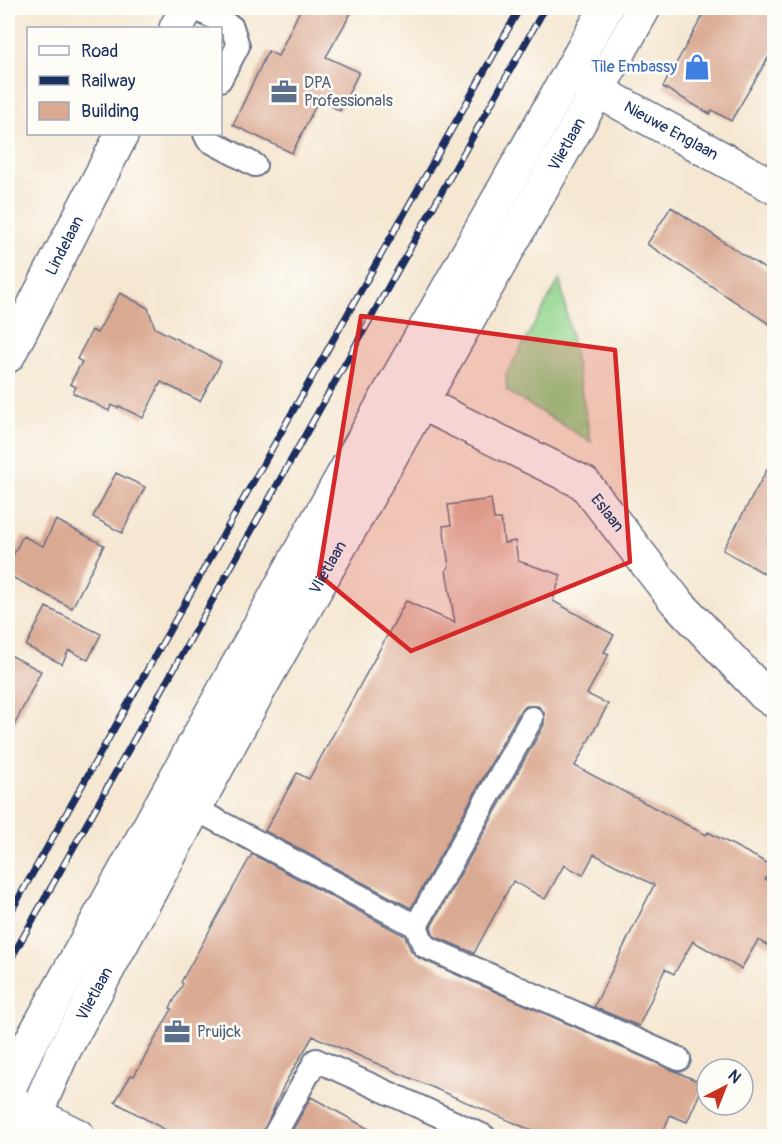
<svg xmlns="http://www.w3.org/2000/svg" width="782" height="1144" font-family="Pangolin,sans-serif">
<style>
.garden{fill:#92d48c;stroke:#568275;stroke-width:1.5}
.building{fill:#daa992}
.lines{fill:none;stroke-linecap:round;stroke-linejoin:round}
.service-casing{stroke:#676f86;stroke-width:26}
.minor-casing{stroke:#676f86;stroke-width:36}
.service{stroke:#fff;stroke-width:22}
.minor{stroke:#fff;stroke-width:33}
.rail-casing{stroke:#1b2f5e;stroke-width:7}
.rail{stroke:#fdfcf7;stroke-width:4.5;stroke-dasharray:14;stroke-linecap:butt}
.marked{fill:#d62828;fill-opacity:0.2;stroke:#d62828;stroke-width:4.5;stroke-linejoin:round}
.labels{text-anchor:middle;dominant-baseline:central;stroke-width:5;stroke-linejoin:round;paint-order:stroke}
.shop-label{font-size:16px;fill:#366cbe;stroke:#fdfcf7;text-anchor:end}
.service-label{font-size:16px;fill:#4e5e75;stroke:#fdfcf7;text-anchor:start}
.street-label{font-size:16px;fill:#1b2f5e;stroke:#fdfcf7}
</style>
<rect width="100%" height="100%" fill="#fdfcf7"/>
<filter id="ink" filterUnits="userSpaceOnUse"><feTurbulence type="fractalNoise" baseFrequency=".0167" numOctaves="2"/><feDisplacementMap in="SourceGraphic" scale="12" xChannelSelector="R" yChannelSelector="G"/><feConvolveMatrix kernelMatrix="1 2 1 2 8 2 1 2 1" color-interpolation-filters="sRGB"/></filter>
<filter id="wash" filterUnits="userSpaceOnUse"><feTurbulence type="fractalNoise" baseFrequency=".008" numOctaves="4" result="noise"/><feDisplacementMap in="SourceGraphic" scale="24" xChannelSelector="R" yChannelSelector="G"/><feGaussianBlur stdDeviation="1.35" result="paint"/><feColorMatrix in="noise" values="0 0 0 0 0 0 0 0 0 0 0 0 0 0 0 0 0 1.4 0 .05"/><feComposite in="paint" operator="in"/></filter>
<g filter="url(#wash)">
<rect width="100%" height="100%" fill="#f5e7d1"/>
<path class="garden" d="M560 279 591 442 507 391 506 375Z"/>
<g id="blocks">
<path class="building" d="M301 8H354L326 57 359 72 340 111 319 99 292 153 233 125 268 51 278 56Z
M707 8H774V48L731 121 712 110 710 114 663 87Z
M671 207 774 275V327L647 244Z
M120 293 148 308 155 328 221 362 200 401 161 382 143 418 119 406 118 408 111 405 109 411 73 393 76 387 70 384 82 362 77 359 92 330 97 333Z
M774 457V579L723 550Z
M116 473 145 487 122 533 93 517Z
M491 499 494 519H501L504 543 515 541 518 561 561 575 553 601 614 635 604 652 609 654 587 694 608 704 575 766 706 835 708 832 773 866 765 879 774 883V949L758 940 741 969 693 941 674 974 665 969 639 1026 594 1007 654 885 594 854 583 875 564 865 545 899 513 881 474 953 434 936 431 927 544 725V712L538 706H526L520 711 411 908 265 831 297 773 309 779 406 601 455 623 446 570 449 567 443 526 451 525 448 505Z
M56 520 104 545 72 608 8 575V565L23 536 43 546Z
M46 607 101 634 88 660 69 650 62 664 26 646Z
M8 654 41 671 8 738Z
M252 854 405 936 411 951 419 958 704 1084 687 1122 670 1115 661 1137H547L313 1036 285 1083 261 1137H178L115 1102 131 1075 134 1076 172 1009 170 1008 183 984 181 982Z
M311 1097 383 1137H289Z"/>
</g>
</g>
<g filter="url(#ink)">
<use href="#blocks" fill-opacity="0" stroke="#676f86" stroke-width="1.5"/>
<g class="lines">
<g class="service-casing">
<path id="service" d="M194 8 232 27 238 46 220 80
M205 134 208 140 255 165
M195 809 416 926 532 718
M416 926 424 946 679 1059
M274 1136 316 1060 484 1136"/>
</g>
<g class="minor-casing">
<g id="minor">
<path d="M176 28 187 8"/>
<path id="s1" d="M578 80 774 187"/>
<path id="s2" d="M8 356 122 134"/>
<path id="s3" d="M401 393 584 483 675 600 764 694 774 701"/>
<path d="M8 1091 28 1047 306 541 606 8"/>
<path d="M17 1105 78 1136"/>
<path id="s4" d="M26 1136 61 1056 260 688 644 8"/>
</g>
</g>
<use href="#service" class="service"/>
<use href="#minor" class="minor"/>
<g class="rail-casing">
<path id="rail" d="M8 917 520 8
M8 964 545 8"/>
</g>
<use href="#rail" class="rail"/>
</g>
</g>
<path class="marked" d="M361 316 615 350 630 562 411 651 319 575Z"/>
<defs>
<g id="shop-bare" transform="scale(2.07)"><path d="M-5-2.5h2.3a2.7 3.5 0 0 1 5.4 0H5L5.5 6h-11ZM-1.5-2.5h3a1.5 2.3 0 0 0-3 0Z" fill="#3f7fe0" stroke="#fdfcf7" stroke-width="2.5" paint-order="stroke"/></g>
<g id="office-bare" transform="scale(2.07)"><path d="M-6-3h4V-5.5h4V-3h4V5H-6ZM-1-4.5V-3h2v-1.5ZM-6 0V1H6V0Z" fill="#5c6f8a" stroke="#fdfcf7" stroke-width="2.5" paint-order="stroke"/></g>
</defs>
<g fill-rule="evenodd">
<use href="#shop-bare" x="697" y="67"/>
<use href="#office-bare" x="284" y="92"/>
<use href="#office-bare" x="177" y="1032"/>
</g>
<g class="labels">
<g class="shop-label">
<text x="677" y="67">Tile Embassy</text>
</g>
<g class="service-label">
<text x="304" y="83">DPA<tspan x="304" dy="18">Professionals</tspan></text>
<text x="197" y="1032">Pruijck</text>
</g>
<g class="street-label">
<text stroke="none"><textPath href="#s1" startOffset="106">Nieuwe Englaan</textPath></text>
<text stroke="none"><textPath href="#s4" startOffset="1130">Vlietlaan</textPath></text>
<text stroke="none"><textPath href="#s2" startOffset="124">Lindelaan</textPath></text>
<text stroke="none"><textPath href="#s3" startOffset="242">Eslaan</textPath></text>
<text stroke="none"><textPath href="#s4" startOffset="644">Vlietlaan</textPath></text>
<text stroke="none"><textPath href="#s4" startOffset="158">Vlietlaan</textPath></text>
</g>
</g>
<rect width="782" height="1144" fill="none" stroke="#fdfcf7" stroke-width="30"/>
<rect x="27" y="27" width="195" height="108" fill="#fdfcf7" stroke="#a3aaba" stroke-width="1.5"/>
<rect x="39" y="46" width="30" height="9" fill="#ffffff" stroke="#a3aaba" stroke-width="1.5"/>
<text x="81" y="57" font-size="18" fill="#1b2f5e">Road</text>
<rect x="39" y="76" width="30" height="9" fill="#1b2f5e" stroke="#a3aaba" stroke-width="1.5"/>
<text x="81" y="87" font-size="18" fill="#1b2f5e">Railway</text>
<rect x="39" y="102" width="30" height="18" fill="#daa992" stroke="#a3aaba" stroke-width="1.5"/>
<text x="81" y="117" font-size="18" fill="#1b2f5e">Building</text>
<g transform="translate(725 1087) rotate(42)"><circle r="28" fill="#fdfcf7" stroke="#a3aaba" stroke-width="1.5"/>
<path d="M0-4.5L10 22L0 15L-10 22Z" fill="#c8321e"/>
<text y="-9" font-size="16" font-weight="bold" text-anchor="middle" fill="#1b2f5e">N</text>
</g>
</svg>
